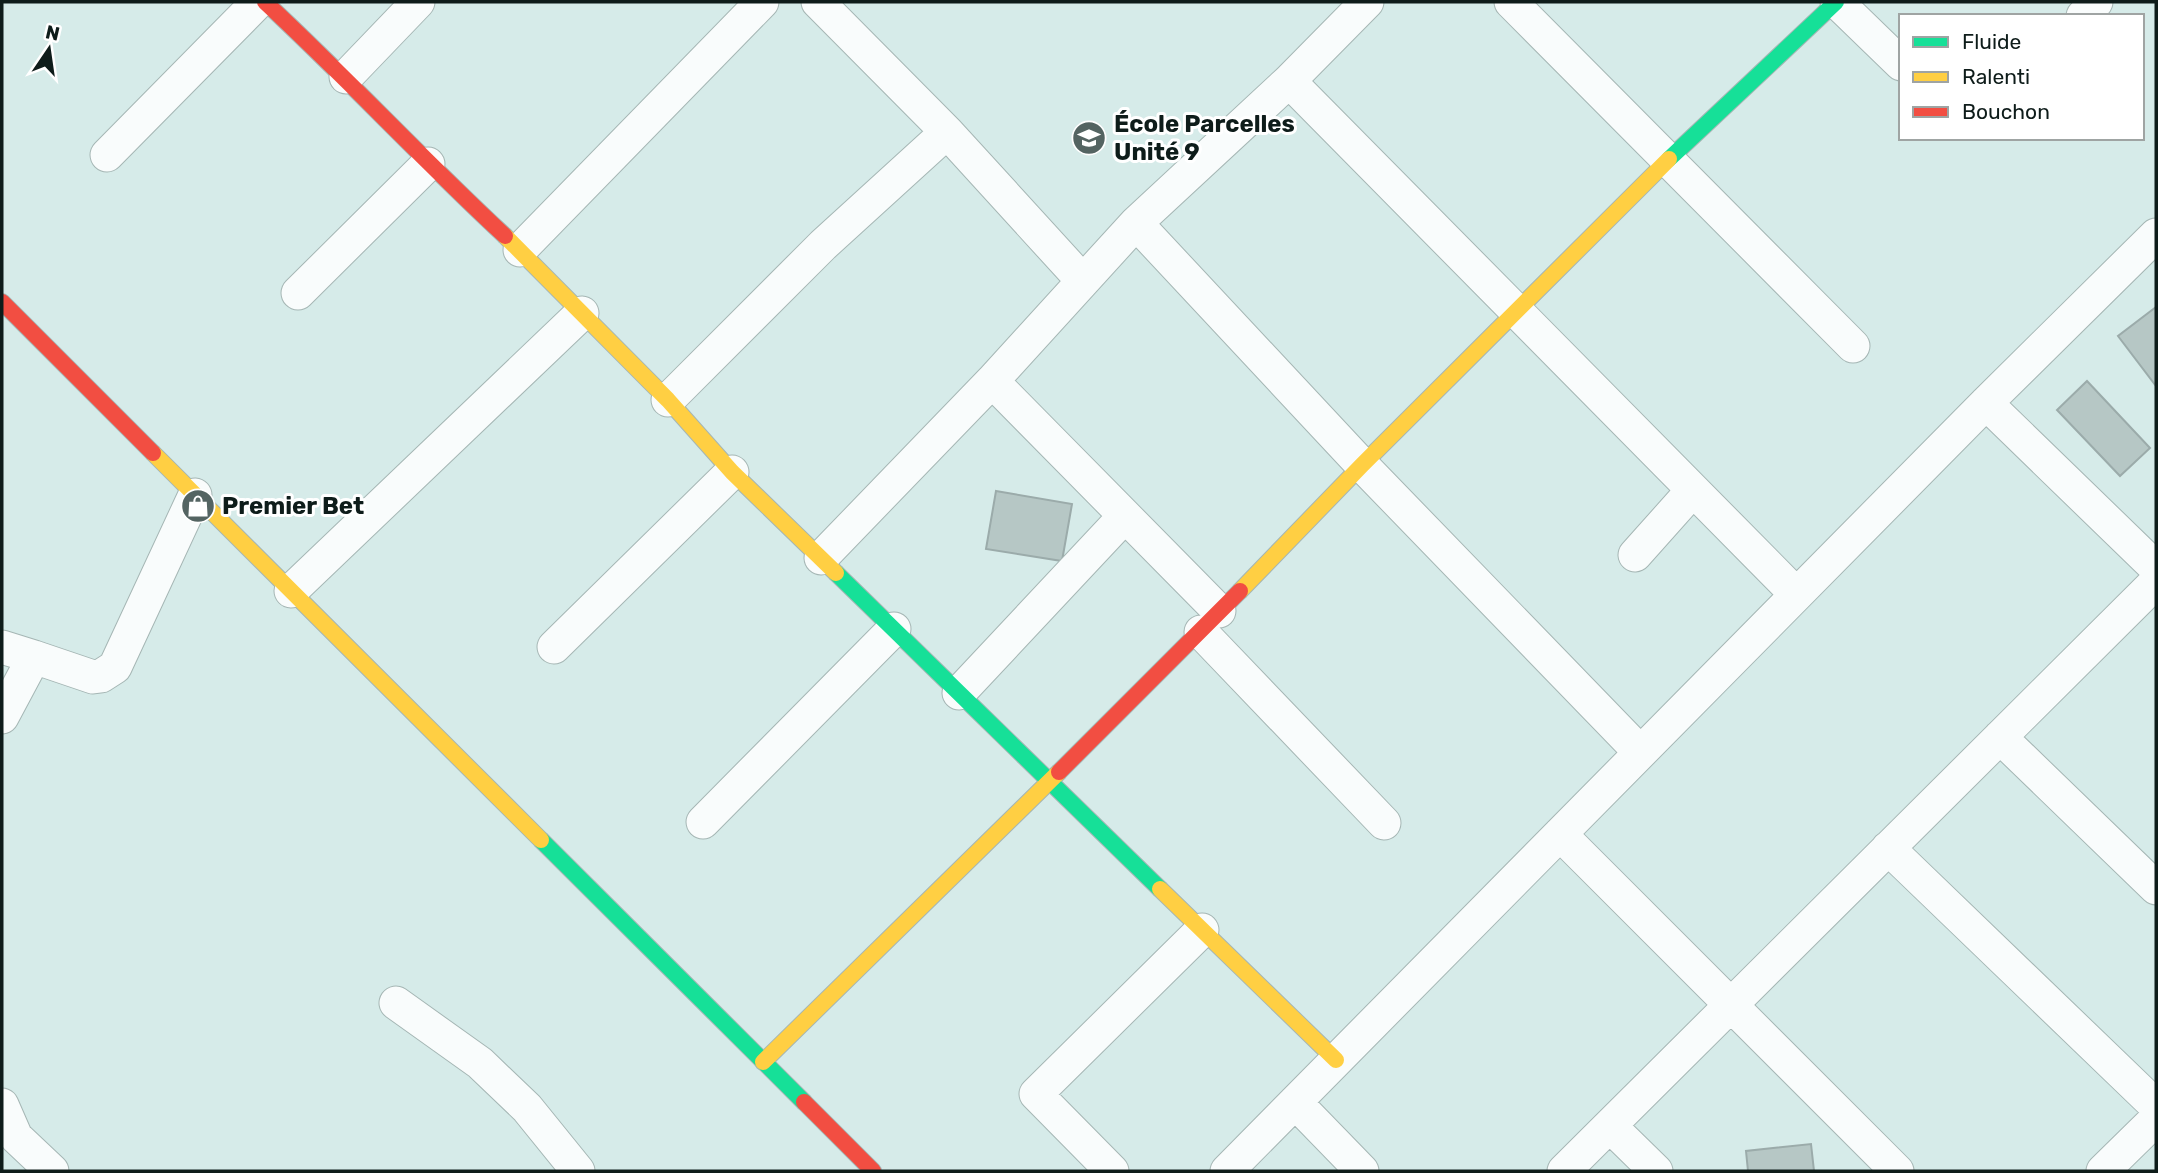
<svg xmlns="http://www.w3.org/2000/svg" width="2158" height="1173" font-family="Rubik,sans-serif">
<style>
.building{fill:#b6c7c5;stroke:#9babaa;stroke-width:2}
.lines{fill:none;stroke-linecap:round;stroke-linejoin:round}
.street-casing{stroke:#a5b6b4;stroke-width:35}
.fast-casing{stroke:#a5b6b4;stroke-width:18}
.slow-casing{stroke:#a5b6b4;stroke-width:18}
.jam-casing{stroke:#a5b6b4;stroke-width:18}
.street{stroke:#f9fcfc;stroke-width:33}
.fast{stroke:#16e098;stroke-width:16}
.slow{stroke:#ffcf43;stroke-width:16}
.jam{stroke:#f24e42;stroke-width:16}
.labels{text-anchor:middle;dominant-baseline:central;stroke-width:6;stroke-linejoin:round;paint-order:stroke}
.poi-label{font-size:24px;font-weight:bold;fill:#0e1c1a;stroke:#fff;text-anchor:start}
</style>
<rect width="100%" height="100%" fill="#d6ebe9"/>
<path class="building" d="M2156 307V386L2118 336Z
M2087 381 2150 448 2120 476 2057 410Z
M996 491 1072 504 1062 561 986 549Z
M1811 1144 1814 1171H1748L1746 1151Z"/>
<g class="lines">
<g class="street-casing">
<path id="street" d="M818 2 947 132
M1511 2 1853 346
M1837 2 1901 64
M2083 16 2096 2
M346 77 418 2
M1289 81 1796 594
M107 155 258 2
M1136 223 1362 465 1640 752
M520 250 762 2
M298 293 428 164
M992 381 1219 611
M668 400 823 245 947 132 1082 280
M1986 403 2156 568
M1635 555 1693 490
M821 558 992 381 1136 223 1289 81 1367 2
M291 591 582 313
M1201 632 1384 823
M2 647 34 657
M554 647 732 472
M959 693 1123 518
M2 717 34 657 93 677 101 676 115 667 195 495
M2000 737 2156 888
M703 822 894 629
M1560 834 1897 1171
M1888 848 2156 1106
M396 1003 480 1063 527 1108 578 1171
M1295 1102 1362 1171
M2 1105 16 1137 52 1171
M1610 1126 1656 1171
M1112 1171 1036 1094 1202 930
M1227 1171 1986 403 2156 235
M1564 1171 2156 582
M2103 1171 2156 1119"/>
</g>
<g class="fast-casing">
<path id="fast" d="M1669 159 1836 2
M836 573 1160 889
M541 840 804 1102"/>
</g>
<g class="slow-casing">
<path id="slow" d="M505 236 668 400 732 472 836 573
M153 453 541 840
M1240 591 1362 465 1669 159
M1160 889 1336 1060
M763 1062 1059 772"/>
</g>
<g class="jam-casing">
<path id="jam" d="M265 2C347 78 423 160 505 236
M2 302 153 453
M1059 772 1240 591
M804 1102 873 1171"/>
</g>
<use href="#street" class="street"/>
<use href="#fast" class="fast"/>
<use href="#slow" class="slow"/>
<use href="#jam" class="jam"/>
</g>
<defs>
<g id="school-disc" transform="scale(1.75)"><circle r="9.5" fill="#546462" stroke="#fff"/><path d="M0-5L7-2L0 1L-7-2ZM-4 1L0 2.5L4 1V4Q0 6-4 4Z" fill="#fff"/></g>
<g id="shop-disc" transform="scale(1.75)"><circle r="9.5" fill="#546462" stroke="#fff"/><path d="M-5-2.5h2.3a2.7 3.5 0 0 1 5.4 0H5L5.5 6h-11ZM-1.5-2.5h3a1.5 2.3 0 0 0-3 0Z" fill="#fff"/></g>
</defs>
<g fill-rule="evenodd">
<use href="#school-disc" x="1089" y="138"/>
<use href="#shop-disc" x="198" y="506"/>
</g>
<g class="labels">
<g class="poi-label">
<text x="1114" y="124">École Parcelles<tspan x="1114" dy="28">Unité 9</tspan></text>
<text x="222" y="506">Premier Bet</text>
</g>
</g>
<rect width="2158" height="1173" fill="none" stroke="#0e1c1a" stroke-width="7"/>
<rect x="1899" y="14" width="245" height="126" fill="#ffffff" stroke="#9fa4a3" stroke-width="2"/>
<rect x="1913" y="37" width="35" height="10" fill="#16e098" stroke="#9fa4a3" stroke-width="2"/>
<text x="1962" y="49" font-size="21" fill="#0e1c1a">Fluide</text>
<rect x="1913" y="72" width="35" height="10" fill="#ffcf43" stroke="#9fa4a3" stroke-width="2"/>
<text x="1962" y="84" font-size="21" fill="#0e1c1a">Ralenti</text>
<rect x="1913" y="107" width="35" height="10" fill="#f24e42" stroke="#9fa4a3" stroke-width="2"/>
<text x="1962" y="119" font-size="21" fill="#0e1c1a">Bouchon</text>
<g transform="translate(49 49) rotate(13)" stroke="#ffffff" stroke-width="5" paint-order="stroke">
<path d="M0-5L12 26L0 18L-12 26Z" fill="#0e1c1a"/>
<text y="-10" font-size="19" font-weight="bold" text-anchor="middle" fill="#0e1c1a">N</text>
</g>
</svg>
